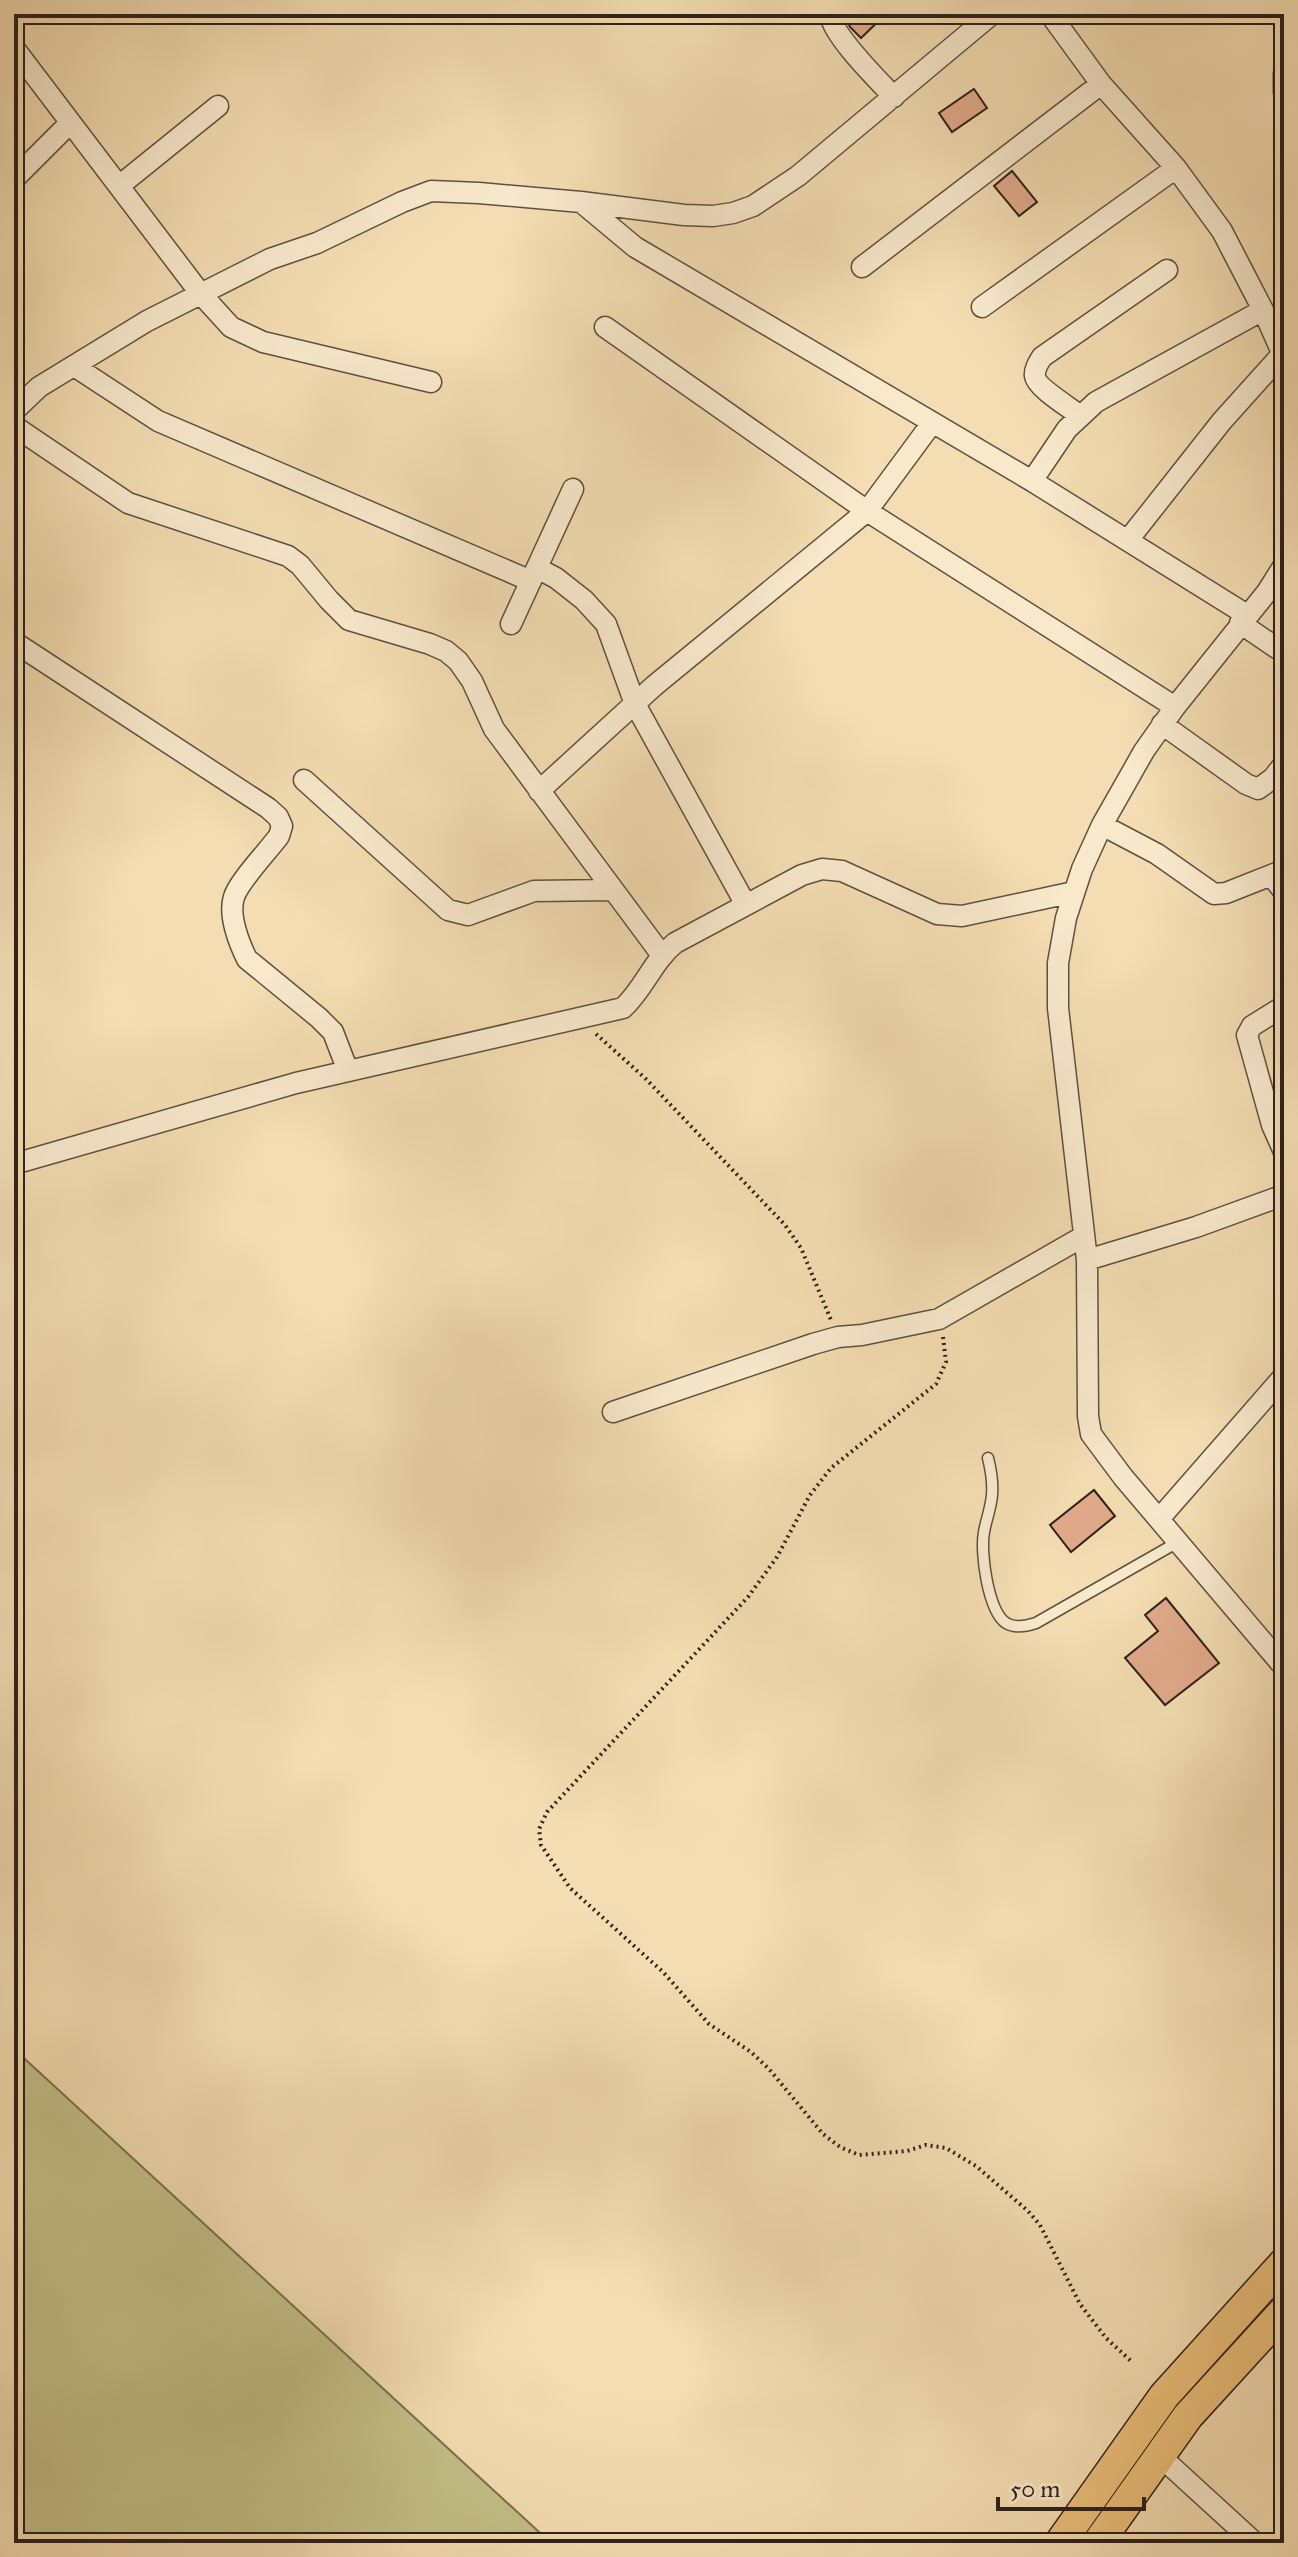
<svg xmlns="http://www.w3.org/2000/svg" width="1298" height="2557" font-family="'IM FELL Great Primer',serif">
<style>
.green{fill:#c3bf87;stroke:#787052;stroke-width:2}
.building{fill:#e2aa8b;stroke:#2d211c;stroke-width:2}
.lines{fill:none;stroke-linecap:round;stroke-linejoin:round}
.service-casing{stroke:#5f5042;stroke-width:13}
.minor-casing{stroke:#5f5042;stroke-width:23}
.primary-casing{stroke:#2d211c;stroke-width:33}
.path{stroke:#2d211c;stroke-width:4;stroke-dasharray:2 4;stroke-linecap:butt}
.service{stroke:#f8e9cd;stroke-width:10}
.minor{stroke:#f8e9cd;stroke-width:20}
.primary{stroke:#eabe79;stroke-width:30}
</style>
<rect width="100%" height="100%" fill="#f4ddb2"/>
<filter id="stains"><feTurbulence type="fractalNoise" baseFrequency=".0025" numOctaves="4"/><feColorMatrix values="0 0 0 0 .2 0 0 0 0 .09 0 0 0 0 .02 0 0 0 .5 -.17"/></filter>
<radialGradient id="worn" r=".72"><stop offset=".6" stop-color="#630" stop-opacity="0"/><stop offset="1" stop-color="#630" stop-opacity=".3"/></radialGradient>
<path class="green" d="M14 2049 551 2543H14Z"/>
<path class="building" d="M844 14H886L861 38 850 27Z
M974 89 987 108 952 132 939 113Z
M1012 171 1037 202 1019 216 994 186Z
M1094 1490 1115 1516 1071 1552 1050 1525Z
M1166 1598 1219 1663 1165 1705 1125 1658 1158 1631 1145 1615Z"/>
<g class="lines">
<g class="service-casing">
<path id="service" d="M988 1458C991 1470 993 1483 992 1495 991 1508 986 1520 984 1532 980 1552 988 1611 1006 1623 1014 1628 1027 1626 1036 1623L1178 1542"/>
</g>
<g class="minor-casing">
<path id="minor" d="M830 14C832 35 878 80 894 97
M1050 14 1101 84 1176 168 1222 231 1263 310 1284 357
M14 48 200 293 231 327 263 342 431 382
M1284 74V92
M14 179 70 123
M119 186 218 106
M581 202 635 247 1032 481 1247 615
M862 267 1101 84
M982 307 1176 168
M605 327 867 511 1175 707
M74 366 158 421 531 581
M14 411 39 387 147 321 270 259 317 243 402 202 431 191 479 193 581 202 684 215 713 216 733 213 753 206 798 176 992 14
M1079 415C1069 407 1036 387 1035 376 1034 369 1039 362 1042 357L1167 270
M14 426 128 503 288 556 300 565 329 600 349 620 430 644 446 651 458 661 472 681 494 729 661 954
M1032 481 1067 429 1096 402 1263 310
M1128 540 1222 421 1284 352
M1284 565 1267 592 1175 707 1144 751 1102 825 1082 869 1066 918 1058 963V1008L1087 1260 1088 1416 1091 1434 1123 1477 1284 1667
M537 568 556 578 584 600 606 624 635 704 746 905
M1240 623 1284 653
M511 624 573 489
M14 642 268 808 278 817 282 826 279 836C268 851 239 881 234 897 228 915 239 943 247 959L319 1018 333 1032 348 1071
M1162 724 1246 784 1258 789 1273 778 1284 764
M304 780 448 910 468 915 534 891 613 890
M539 791 654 686 867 511 932 423
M1102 825 1157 854 1214 894 1226 893 1284 870
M1272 876 1284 892
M1284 1006 1252 1026 1247 1035 1272 1125 1284 1152
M14 1164 296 1083 623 1008C644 989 652 962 675 943L802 875 822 869 842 871 937 914 962 916 1074 892
M1087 1260 1196 1227 1284 1195
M613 1412 813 1344 838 1337 862 1335 939 1319 1084 1236
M1159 1519 1284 1376
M1161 2457 1255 2543"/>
</g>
<g class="primary-casing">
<path id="primary" d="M1060 2543 1164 2396 1284 2263
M1098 2543 1188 2416 1284 2311"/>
</g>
<path class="path" d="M596 1034 646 1079 785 1225 801 1248 831 1320
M943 1337 946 1362 936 1384 831 1468 810 1495 777 1557 748 1597 547 1812 539 1829 541 1845 570 1888 663 1972 709 2024 751 2052 769 2069 823 2134 840 2147 859 2155 907 2151 926 2145 946 2148 976 2166 1028 2211 1040 2225 1080 2304 1106 2338 1131 2361"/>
<use href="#service" class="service"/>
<use href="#minor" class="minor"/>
<use href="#primary" class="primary"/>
</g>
<rect width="1298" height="2557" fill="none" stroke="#f4ddb2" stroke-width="48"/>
<rect x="16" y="16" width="1266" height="2525" fill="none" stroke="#2d211c" stroke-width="4"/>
<rect x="24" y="24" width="1250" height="2509" fill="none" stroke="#2d211c" stroke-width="2"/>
<path d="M998 2497v12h146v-12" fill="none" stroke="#2d211c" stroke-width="4"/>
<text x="1010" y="2497" font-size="24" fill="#2d211c" stroke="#f8e9cd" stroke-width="6" paint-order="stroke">50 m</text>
<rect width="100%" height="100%" filter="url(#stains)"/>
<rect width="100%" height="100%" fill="url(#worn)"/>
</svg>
